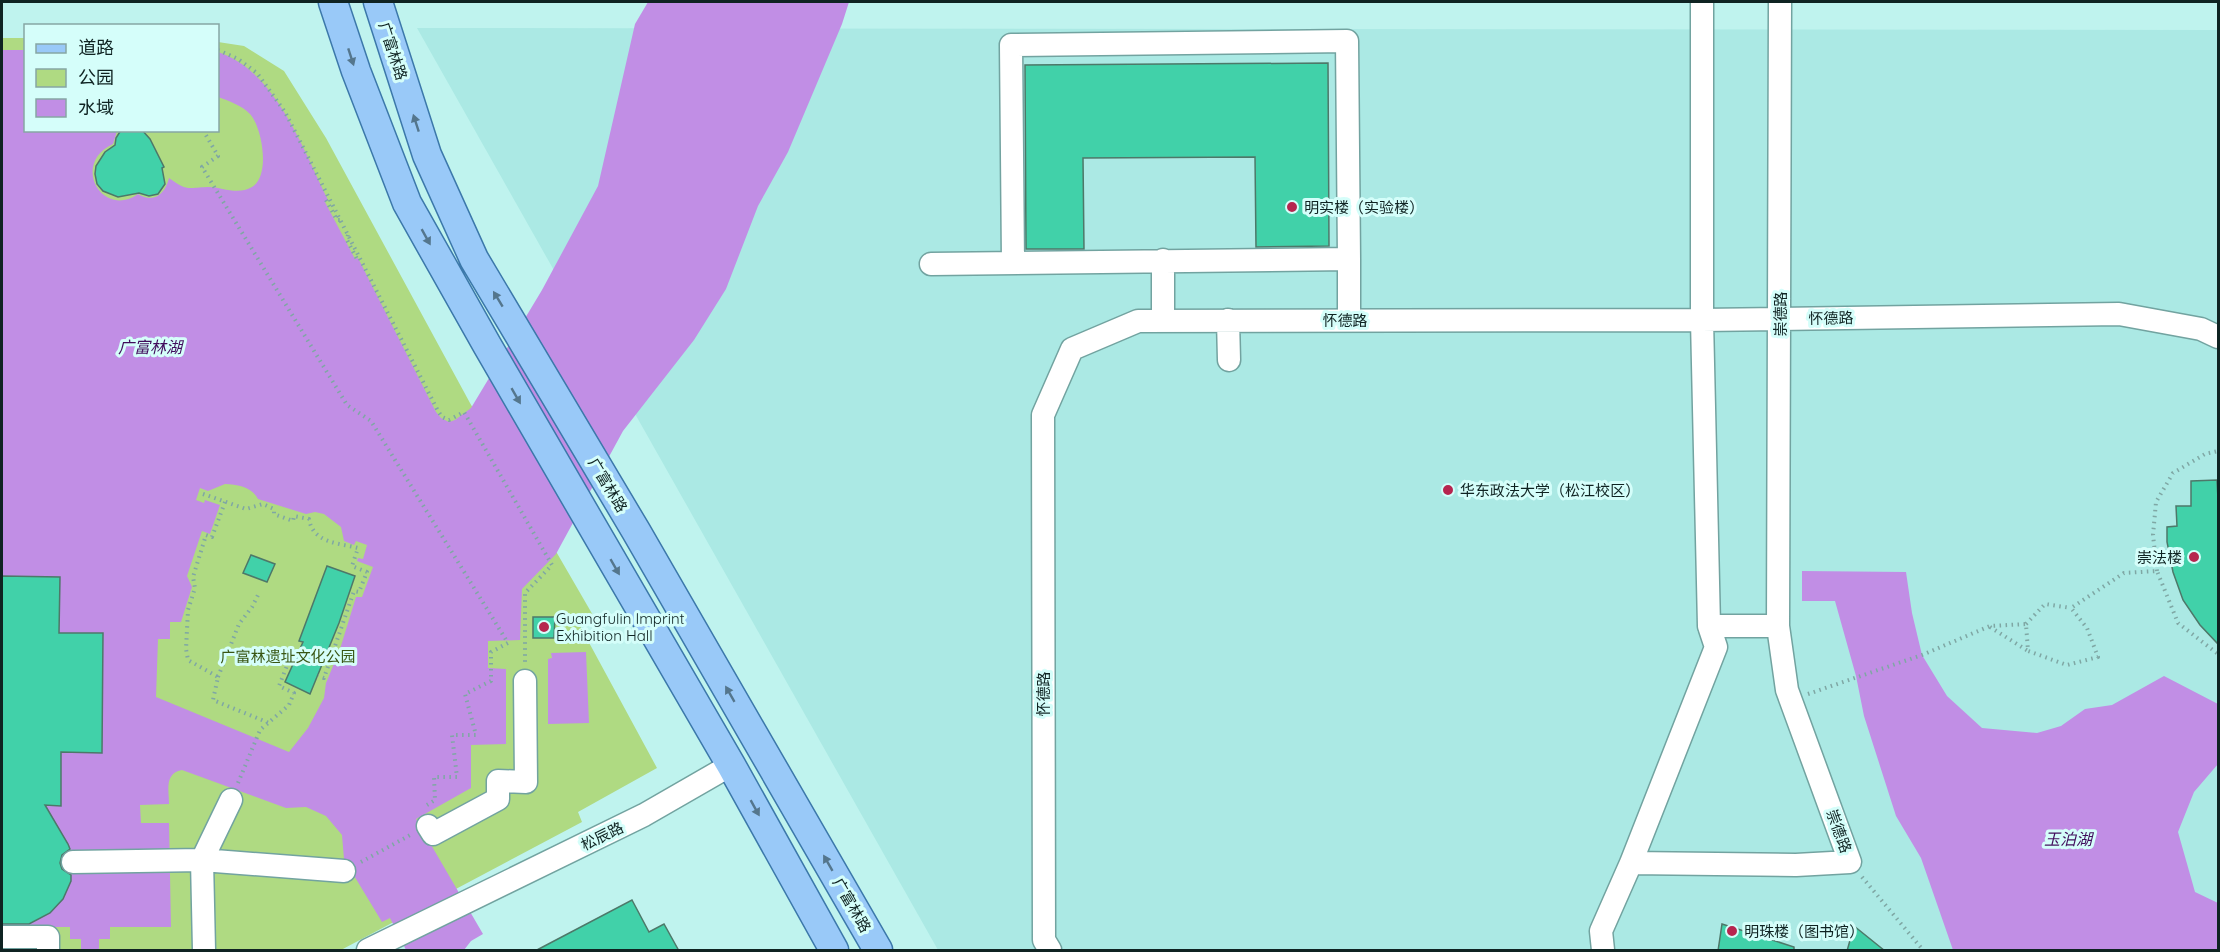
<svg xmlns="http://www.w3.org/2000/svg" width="2220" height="952" font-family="Quicksand,'Noto Sans SC',sans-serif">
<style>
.built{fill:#abe9e4}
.green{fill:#afda82}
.water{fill:#c18ee5;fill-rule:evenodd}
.building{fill:#41d1a9;stroke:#4d7869;stroke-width:1.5}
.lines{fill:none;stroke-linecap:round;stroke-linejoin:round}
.minor-casing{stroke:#72a3a0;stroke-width:25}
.major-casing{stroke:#3c78aa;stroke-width:31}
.path{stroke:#7fa7a4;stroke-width:4;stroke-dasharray:1.5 4.5;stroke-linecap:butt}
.minor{stroke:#fff;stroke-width:22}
.major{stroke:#99c9f8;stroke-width:28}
.oneway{fill:#54768d}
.poi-dot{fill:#b6254f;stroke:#d5fefa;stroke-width:2}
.labels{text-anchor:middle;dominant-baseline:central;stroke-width:6;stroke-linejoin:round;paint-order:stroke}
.street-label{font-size:15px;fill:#0f2322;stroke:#d5fefa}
.poi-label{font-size:15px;fill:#0f2322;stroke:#d5fefa;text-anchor:start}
.park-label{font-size:15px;fill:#395613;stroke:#d5fefa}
.water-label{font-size:16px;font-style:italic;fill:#400b5b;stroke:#d5fefa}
</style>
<rect width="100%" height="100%" fill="#bff3ee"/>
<path class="built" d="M417 28 2218 30V950H938Z"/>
<path class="green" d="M2 38H25L26 130H218V42L244 46 284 71 326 138 470 403 594 617 580 626 657 768 578 812 582 822 341 950H2Z"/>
<path class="water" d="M648 2H849L842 24 788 152 758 206 726 289 694 340 623 431 556 554 522 589 520 640 488 641V668L506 669V744L471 745V788L416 819 483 934 471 941 464 950H406L390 918 382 922 344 859 342 835 326 816 306 807 286 808 182 770C164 773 169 791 169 804L140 805 141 823H169L171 927H110V939H99V950H81V939H70V927H2V50H25L26 130 117 131 113 144C70 164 103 219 138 194 154 204 165 194 169 178 187 191 186 188 207 187 220 186 237 196 252 187 271 176 262 127 250 114 241 105 229 101 218 97V52C276 71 303 149 328 200L325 202 355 259 358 258 436 412 441 418 449 422 455 420 471 408 542 290 598 186 635 24ZM225 484C238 485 251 486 258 499L306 514 315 512 324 514 341 527 344 541 354 545 356 541 367 545 363 559 358 558 357 561 373 567 362 597H356L340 649 326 683 324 698 308 728 289 752 156 697 158 639H170V622H181L192 587 187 576 202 531 210 534 220 505 205 500 204 503 196 500 200 488 208 491Z
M1802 571 1906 572 1912 613 1922 655 1947 696 1982 728 2037 733 2061 726 2085 709 2112 705 2164 676 2218 704V764L2194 792 2178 832 2195 892 2218 903V950H1953L1921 858 1896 816 1864 716 1856 676 1835 601H1802Z
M586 652 589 723 548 724V659L552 658 551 653Z"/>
<path class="building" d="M1328 63 1329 246 1256 247 1255 157 1083 158 1084 249H1026L1025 65Z
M121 130H142L150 139 164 167 162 168 165 184 158 194 149 196 139 193 118 197 103 191 97 184 95 174 96 166 105 152 115 145 116 138Z
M2217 480 2218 499V644L2200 625 2183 600 2173 572 2167 542V527L2177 526 2176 506H2191V481Z
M251 555 275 564 267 582 243 573Z
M327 566 355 576 339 623 310 694 285 682 303 642 299 641Z
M2 576 60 577 59 633H103L102 753 61 752V806L45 805 68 844 70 849 62 855 60 863 62 869 71 875V881L63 899 50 913 29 924H2Z
M533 617H555L554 638H533Z
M632 900 649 932 664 924 679 951H535Z
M1722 924 1794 947V951H1718Z
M1854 926 1885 951H1847Z"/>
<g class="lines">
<g class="minor-casing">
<path id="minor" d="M1163 260V321
M1013 262 1011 45 1347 41 1349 259
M931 264 1349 259V320
M1228 320 1229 360
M1709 626H1778
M231 800 202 860 344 871
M428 826 433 834 498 799V781L526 782 525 681
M73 862 202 860 204 950
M1631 863 1796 865 1850 862 1787 690 1778 626 1780 2
M2 937H48V950
M368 950 644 815 731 765
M1050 950 1044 940 1043 415 1072 349 1138 321 1702 320 2119 314 2201 329 2218 337
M1603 950 1601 931 1631 863 1716 647 1709 626 1702 320V2"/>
</g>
<g class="major-casing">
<path id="major" d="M333 2 356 71 407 203 487 345 731 765 834 950
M378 2 427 155 474 259 636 531 878 950"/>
</g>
<path class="path" d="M218 50 238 59 257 73 285 112 438 411 442 417 449 420 464 412 552 565 525 593V663
M203 130 218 156 202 167 347 405 371 421 508 643 491 652V681L465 694 476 735H452L457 777H434L435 800 427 805
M326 200 337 220H341
M348 235 347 240 357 259
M203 494 246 509 263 504 274 509V514L293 521 294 516 309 519C313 543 338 543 358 548L352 566 367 572 359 592 354 591 324 678 318 676
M225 502 212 537 206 535 193 577 195 588 188 610 186 649 188 660 218 677 213 700 269 723
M2157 571 2153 535 2156 502 2173 473 2205 454 2218 451
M2026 624 2045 604 2071 608
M1990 627 2028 651
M218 677 239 624 252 607 259 593
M1808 694 1922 655 1990 626 2026 624 2028 651 2067 665 2098 657 2087 628 2071 608 2124 573 2157 571 2178 623 2218 654
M238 783 260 730 289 705 294 693 279 686 290 658 308 663 315 646
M361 862 412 834
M1862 877 1923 950"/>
<use href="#minor" class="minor"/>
<use href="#major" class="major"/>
</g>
<defs><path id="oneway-solid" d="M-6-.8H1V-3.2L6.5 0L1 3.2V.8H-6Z" transform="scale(1.5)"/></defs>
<g class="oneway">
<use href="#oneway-solid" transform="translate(351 57) rotate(72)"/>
<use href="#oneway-solid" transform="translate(416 123) rotate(-108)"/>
<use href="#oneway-solid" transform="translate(426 237) rotate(61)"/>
<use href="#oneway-solid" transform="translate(498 299) rotate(-121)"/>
<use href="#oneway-solid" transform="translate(516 396) rotate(60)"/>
<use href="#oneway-solid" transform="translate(615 567) rotate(60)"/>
<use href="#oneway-solid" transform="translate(730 694) rotate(-120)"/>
<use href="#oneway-solid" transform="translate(755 808) rotate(61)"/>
<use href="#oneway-solid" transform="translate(828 863) rotate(-120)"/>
</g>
<g class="poi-dot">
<circle cx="1292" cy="207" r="6"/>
<circle cx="1448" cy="490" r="6"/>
<circle cx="2194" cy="557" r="6"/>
<circle cx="544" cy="627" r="6"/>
<circle cx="1732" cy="931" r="6"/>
</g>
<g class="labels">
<g class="street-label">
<text transform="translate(393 51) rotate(72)">广富林路</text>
<text transform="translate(1780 314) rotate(-90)">崇德路</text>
<text transform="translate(1831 318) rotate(-1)">怀德路</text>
<text x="1345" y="320">怀德路</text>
<text transform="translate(608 485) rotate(59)">广富林路</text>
<text transform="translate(1043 694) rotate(-90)">怀德路</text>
<text transform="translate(1839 831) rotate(70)">崇德路</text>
<text transform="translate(602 836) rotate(-26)">松辰路</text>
<text transform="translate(852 905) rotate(60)">广富林路</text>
</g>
<g class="poi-label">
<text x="1304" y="207">明实楼（实验楼）</text>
<text x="1460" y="490">华东政法大学（松江校区）</text>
<text x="2182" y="557" text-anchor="end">崇法楼</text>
<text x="556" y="618">Guangfulin Imprint<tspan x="556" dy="17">Exhibition Hall</tspan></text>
<text x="1744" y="931">明珠楼（图书馆）</text>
</g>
<g class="park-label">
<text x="288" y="656">广富林遗址文化公园</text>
</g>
<g class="water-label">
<text x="150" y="347">广富林湖</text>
<text x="2068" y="839">玉泊湖</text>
</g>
</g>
<rect width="2220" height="952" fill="none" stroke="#0f2322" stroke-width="6"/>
<rect x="24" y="24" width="195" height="108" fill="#d5fefa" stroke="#86a6a4" stroke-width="1.5"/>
<rect x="36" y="44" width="30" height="9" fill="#99c9f8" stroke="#86a6a4" stroke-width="1.5"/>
<text x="78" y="54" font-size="18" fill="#0f2322">道路</text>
<rect x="36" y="69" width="30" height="18" fill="#afda82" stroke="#86a6a4" stroke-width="1.5"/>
<text x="78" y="84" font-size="18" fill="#0f2322">公园</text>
<rect x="36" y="99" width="30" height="18" fill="#c18ee5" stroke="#86a6a4" stroke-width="1.5"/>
<text x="78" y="114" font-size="18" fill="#0f2322">水域</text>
</svg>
